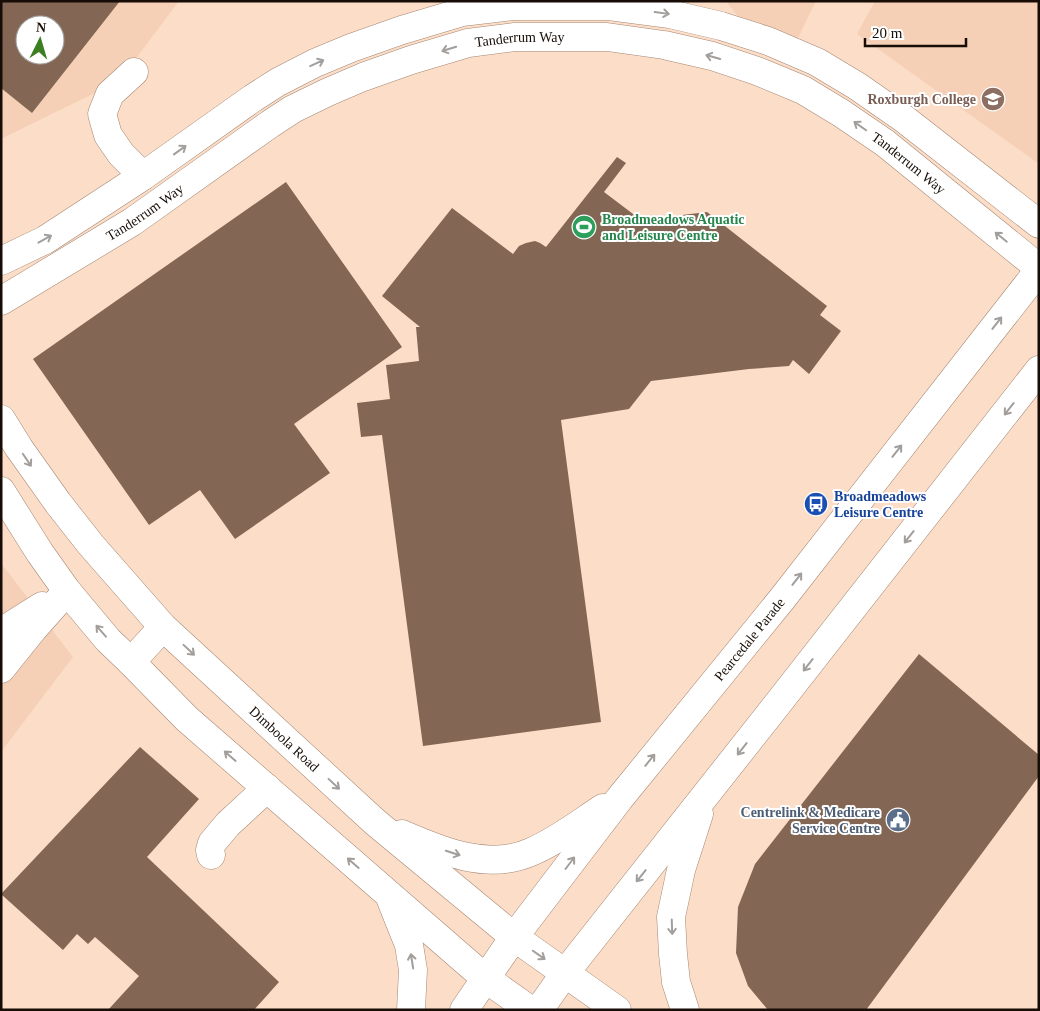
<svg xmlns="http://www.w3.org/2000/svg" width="1040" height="1011" font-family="Georgia,serif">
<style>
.built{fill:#f5d0b6;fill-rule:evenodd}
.building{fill:#836754;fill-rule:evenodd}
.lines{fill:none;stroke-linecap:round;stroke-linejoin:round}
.minor-casing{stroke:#a48774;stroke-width:29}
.major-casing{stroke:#a48774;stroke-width:29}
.minor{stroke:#fff;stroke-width:28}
.major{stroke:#fff;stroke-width:28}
.oneway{stroke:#a29e9b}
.labels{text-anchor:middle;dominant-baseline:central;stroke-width:4;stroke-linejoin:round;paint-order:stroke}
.street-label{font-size:14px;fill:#170d06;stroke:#fff}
.education-label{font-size:14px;font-weight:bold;fill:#785e54;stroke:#fff;text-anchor:end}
.leisure-label{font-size:14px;font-weight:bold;fill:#27864d;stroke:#fff;text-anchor:start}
.transit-label{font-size:14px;font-weight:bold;fill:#164399;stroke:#fff;text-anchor:start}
.service-label{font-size:14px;font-weight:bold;fill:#4e5e75;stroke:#fff;text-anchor:end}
</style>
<rect width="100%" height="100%" fill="#fcddc7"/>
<path class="built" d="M1 1H179L119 81 1 139ZM25 25H55V55H25Z
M726 1H816L798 38 743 23Z
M875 1H1039V164L857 34Z
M1 563 73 657 1 752Z"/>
<path class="building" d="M1 1H120L32 113 1 88ZM25 25H55V55H25Z
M617 157 626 163 604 192 641 220 707 212 827 306 820 315 841 331 809 374 793 360 789 366 749 369 651 381 629 409 561 420 601 722 423 746 382 435 361 437 357 403 390 399 386 365 419 361 416 327H420L382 296 452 208 513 254 519 246 526 243 535 241 540 243 546 247Z
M286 182 402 347 294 424 330 473 235 539 200 490 149 525 33 359Z
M919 654 1039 755V776L866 1010H768L748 986 736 953 738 907 755 864Z
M140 747 199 799 147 857 279 982 254 1010H108L139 976 95 937 88 944 77 934 63 950 1 894Z"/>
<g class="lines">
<g class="minor-casing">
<g id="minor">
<path d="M134 72 110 94 102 114 108 135 121 154 143 176"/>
<path d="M1 261 45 240 143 176 253 98 278 82 315 63 351 48 402 30 462 12 513 6H609L670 14 721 26 768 41 817 62 857 86 903 118 1039 224"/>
<path id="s1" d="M1 301 132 222 270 124 293 109 328 92 363 77 411 60 468 43 515 37H607L664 45 712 56 757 71 803 90 841 113 885 143 1039 268"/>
<path id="s2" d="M1 419 19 448 58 503 91 545 163 627 375 822 514 937 620 798 782 599 1039 270"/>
<path d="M1 491 40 553 67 591 108 640 131 662 187 719 485 978"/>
<path d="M1 632 42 606"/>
<path d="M131 662 163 627"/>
<path d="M1 669 34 628 67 591"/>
<path d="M402 834C441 851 488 871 531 852 557 841 580 823 603 808"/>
<path d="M211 855 210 850 212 843 228 824 267 788"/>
<path d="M391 900 409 945 413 970 411 1010"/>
<path d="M565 973 772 711 1039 370"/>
<path d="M685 1010 676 982 673 954 671 917 681 870 699 814"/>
</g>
</g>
<g class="major-casing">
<path id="major" d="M485 978 530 1010
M464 1010 514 937 617 1010
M539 1010 565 973"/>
</g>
<use href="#minor" class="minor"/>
<use href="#major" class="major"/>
</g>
<defs><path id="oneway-shaft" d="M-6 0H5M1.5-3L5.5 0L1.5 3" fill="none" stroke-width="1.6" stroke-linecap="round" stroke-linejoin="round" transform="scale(1.25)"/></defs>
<g class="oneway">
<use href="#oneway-shaft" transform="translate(662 13) rotate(8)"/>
<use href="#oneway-shaft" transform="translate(449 49) rotate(163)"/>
<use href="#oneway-shaft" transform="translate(713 57) rotate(-164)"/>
<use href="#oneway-shaft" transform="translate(317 63) rotate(-24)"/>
<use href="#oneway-shaft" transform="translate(860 126) rotate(-145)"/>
<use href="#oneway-shaft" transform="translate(180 150) rotate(-36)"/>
<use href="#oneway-shaft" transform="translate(1001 237) rotate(-141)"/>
<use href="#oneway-shaft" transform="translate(45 239) rotate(-29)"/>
<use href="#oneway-shaft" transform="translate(997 323) rotate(-52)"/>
<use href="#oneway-shaft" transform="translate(1009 409) rotate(128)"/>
<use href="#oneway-shaft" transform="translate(897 451) rotate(-52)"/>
<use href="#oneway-shaft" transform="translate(27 460) rotate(56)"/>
<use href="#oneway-shaft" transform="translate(909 537) rotate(128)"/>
<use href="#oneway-shaft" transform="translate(797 579) rotate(-52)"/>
<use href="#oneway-shaft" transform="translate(101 631) rotate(-131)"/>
<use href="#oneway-shaft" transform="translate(189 650) rotate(43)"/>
<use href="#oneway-shaft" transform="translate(808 665) rotate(128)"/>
<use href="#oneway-shaft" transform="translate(742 749) rotate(128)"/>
<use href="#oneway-shaft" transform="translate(230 756) rotate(-139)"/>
<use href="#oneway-shaft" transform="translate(650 760) rotate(-51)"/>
<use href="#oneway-shaft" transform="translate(334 784) rotate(43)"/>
<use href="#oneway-shaft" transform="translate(453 853) rotate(18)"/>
<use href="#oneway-shaft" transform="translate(353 863) rotate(-139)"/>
<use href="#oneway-shaft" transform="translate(570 863) rotate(-53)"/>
<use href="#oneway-shaft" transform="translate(641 876) rotate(129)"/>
<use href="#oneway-shaft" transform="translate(672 927) rotate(88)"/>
<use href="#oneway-shaft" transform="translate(539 955) rotate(35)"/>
<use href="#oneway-shaft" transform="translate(412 961) rotate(-99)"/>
</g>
<defs>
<g id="school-disc" transform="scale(1.25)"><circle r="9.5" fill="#8d6e63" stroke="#fff"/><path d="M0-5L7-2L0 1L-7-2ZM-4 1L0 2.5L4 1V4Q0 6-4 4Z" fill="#fff"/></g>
<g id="stadium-disc" transform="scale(1.25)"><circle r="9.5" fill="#2e9e5b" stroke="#fff"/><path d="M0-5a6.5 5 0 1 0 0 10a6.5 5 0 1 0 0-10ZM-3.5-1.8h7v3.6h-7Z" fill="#fff"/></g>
<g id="bus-disc" transform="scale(1.25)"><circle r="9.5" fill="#1a4fb4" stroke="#fff"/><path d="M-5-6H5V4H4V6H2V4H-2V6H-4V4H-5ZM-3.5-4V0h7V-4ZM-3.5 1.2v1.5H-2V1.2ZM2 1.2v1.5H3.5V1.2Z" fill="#fff"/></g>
<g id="civic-disc" transform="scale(1.25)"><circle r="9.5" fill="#5c6f8a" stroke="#fff"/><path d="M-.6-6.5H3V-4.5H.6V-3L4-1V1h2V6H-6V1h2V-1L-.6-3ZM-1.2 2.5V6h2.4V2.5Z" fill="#fff"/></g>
</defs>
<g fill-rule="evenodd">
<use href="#school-disc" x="993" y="99"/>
<use href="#stadium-disc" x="584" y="227"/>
<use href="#bus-disc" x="816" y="504"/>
<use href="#civic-disc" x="898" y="820"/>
</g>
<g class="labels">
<g class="street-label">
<text stroke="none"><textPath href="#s1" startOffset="589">Tanderrum Way</textPath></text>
<text stroke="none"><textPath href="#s1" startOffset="1009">Tanderrum Way</textPath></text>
<text stroke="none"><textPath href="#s1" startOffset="169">Tanderrum Way</textPath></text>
<text stroke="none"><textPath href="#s2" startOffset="1112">Pearcedale Parade</textPath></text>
<text stroke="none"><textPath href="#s2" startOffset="429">Dimboola Road</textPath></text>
</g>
<g class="education-label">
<text x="976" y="99">Roxburgh College</text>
</g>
<g class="leisure-label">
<text x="602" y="219">Broadmeadows Aquatic<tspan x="602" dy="16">and Leisure Centre</tspan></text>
</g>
<g class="transit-label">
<text x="834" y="496">Broadmeadows<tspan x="834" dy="16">Leisure Centre</tspan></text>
</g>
<g class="service-label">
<text x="880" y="812">Centrelink &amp; Medicare<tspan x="880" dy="16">Service Centre</tspan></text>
</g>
</g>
<rect width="1040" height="1011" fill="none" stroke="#170d06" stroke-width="5"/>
<g transform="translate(40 40) rotate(5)"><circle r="24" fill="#ffffff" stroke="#a29e9b"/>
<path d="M0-4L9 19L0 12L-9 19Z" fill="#3c7f22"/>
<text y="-8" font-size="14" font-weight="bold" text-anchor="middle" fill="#170d06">N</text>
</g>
<path d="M865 38v8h101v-8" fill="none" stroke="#170d06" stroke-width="2.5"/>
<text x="872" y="38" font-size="15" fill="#170d06" stroke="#ffffff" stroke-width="4" paint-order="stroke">20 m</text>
</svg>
